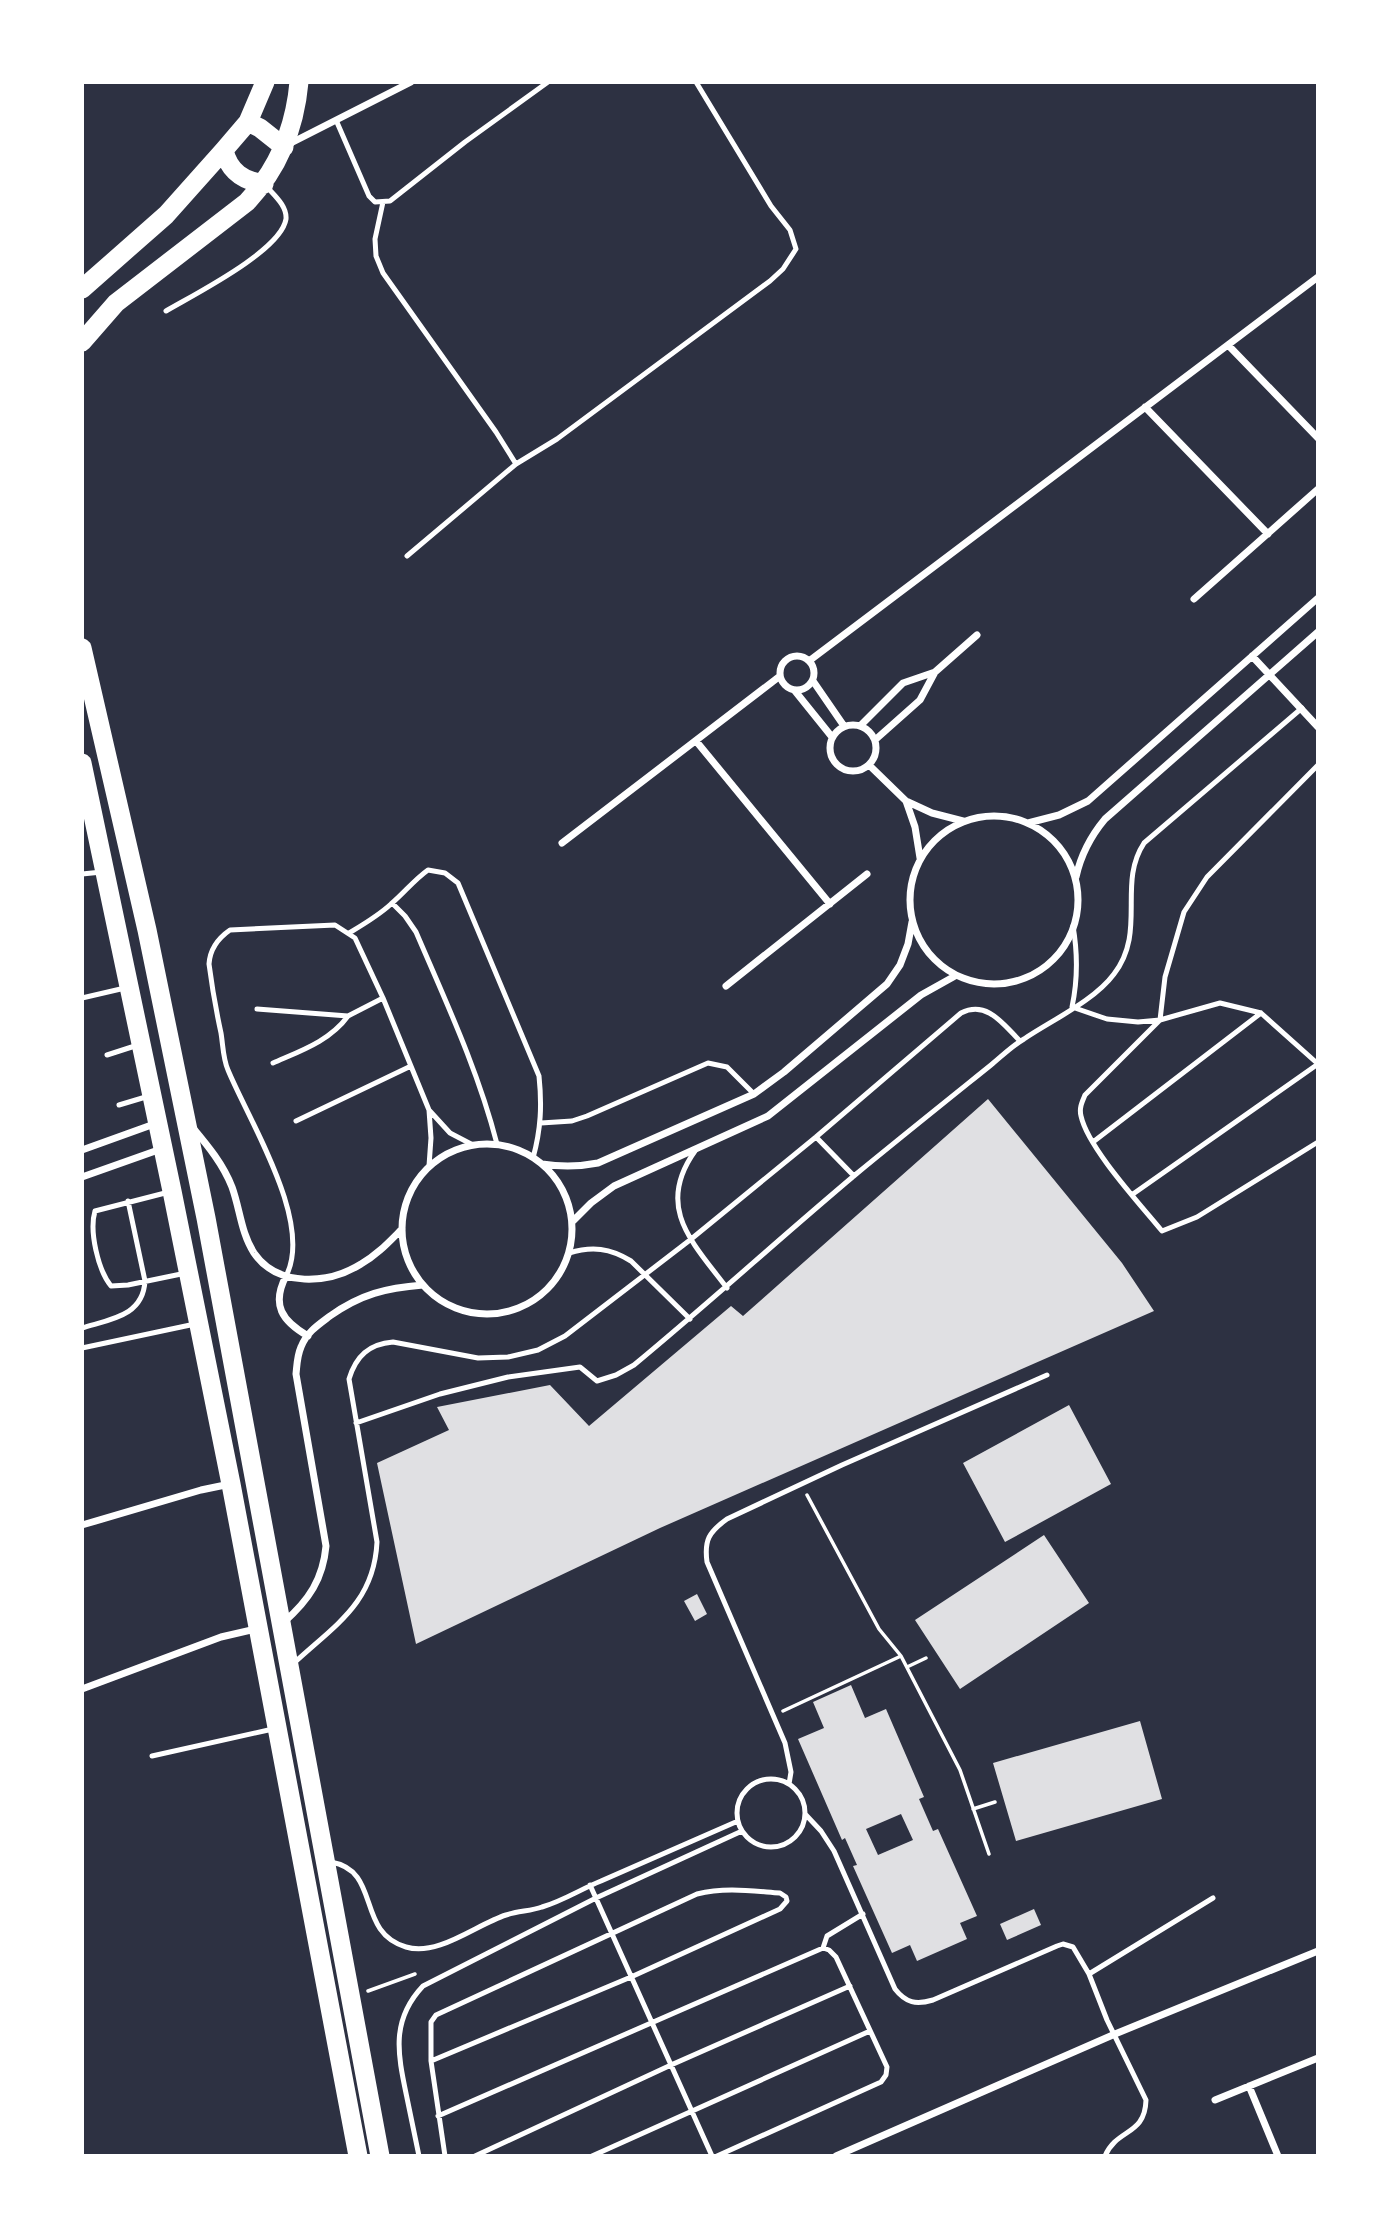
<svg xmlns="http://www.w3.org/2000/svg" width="1400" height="2238" font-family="Overpass,sans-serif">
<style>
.building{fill:#e0e0e3;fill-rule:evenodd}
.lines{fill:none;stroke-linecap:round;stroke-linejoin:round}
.path{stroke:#fff;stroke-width:3.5}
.service{stroke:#fff;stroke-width:5}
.minor{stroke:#fff;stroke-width:7}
.trunk{stroke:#fff;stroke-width:19}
</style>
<rect width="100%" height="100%" fill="#2d3142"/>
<path class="building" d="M988 1099 1122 1263 1154 1311 660 1528 416 1644 377 1463 449 1430 437 1407 550 1385 589 1426 731 1306 743 1316Z
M1069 1405 1111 1484 1005 1542 963 1463Z
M1044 1535 1089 1603 960 1689 915 1620Z
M697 1594 707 1614 695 1621 684 1601Z
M851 1685 865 1718 886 1709 924 1797 919 1799 933 1831 938 1829 977 1916 960 1923 967 1939 917 1961 910 1945 892 1953 853 1866 857 1865 845 1838 842 1840 798 1739 824 1728 813 1702ZM901 1814 913 1840 878 1855 866 1829Z
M1140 1721 1162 1799 1016 1841 993 1763Z
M1034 1909 1041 1925 1007 1940 1000 1924Z"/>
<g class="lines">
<path class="path" d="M807 1495 879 1629 901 1656 960 1770 989 1854
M907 1667 926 1658
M783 1711 901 1656
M973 1809 995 1802
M368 1991 415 1974"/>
<path class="service" d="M336 120 369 196 375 202 390 201 465 142 548 82
M383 202 375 239 376 256 383 273 496 432 516 464 407 556
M166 311C193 295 281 251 286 219 287 206 275 196 267 187
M516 464 557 439 770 281 783 269 796 249 790 230 771 206 696 82
M1318 765 1207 877 1184 912 1165 977 1160 1020 1085 1095C1082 1102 1079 1108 1081 1116 1088 1148 1140 1204 1162 1231L1197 1217 1318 1142
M82 874 102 872
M392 903 405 916 416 932C446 1002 478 1070 497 1144
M1073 926C1078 955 1078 979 1072 1007L1107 1019 1138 1022 1160 1020 1220 1003 1261 1013 1318 1064
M349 933C364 924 378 916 391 904 404 893 414 880 428 870L445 873 458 883 539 1076C542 1105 541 1129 533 1158
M82 998 125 988
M257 1009 348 1016 383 998
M107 1055 138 1045
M273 1063C300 1051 330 1041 348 1016
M119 1105 149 1096
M429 1110 450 1133 473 1145
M296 1121 411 1066
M541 1123 572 1121 587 1116 708 1063 727 1067 754 1094
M816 1137 854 1176
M1093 1142 1261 1013
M695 1151C655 1207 692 1242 727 1288
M169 1192 95 1211C89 1231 98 1270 111 1286L128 1285 186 1273
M1133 1194 1318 1064
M569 1253C592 1246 610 1248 631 1261L690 1319
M286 1276C314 1223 249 1121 228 1070 223 1059 223 1045 221 1033 216 1010 212 987 209 964 210 949 217 939 230 930L335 925 355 938 383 998 429 1110 431 1138 429 1166
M82 1328C111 1319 143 1316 145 1281L128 1201
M82 1348 195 1324
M356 1423 440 1394 508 1377 580 1367 597 1381 616 1375 634 1365C709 1303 780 1238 855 1175 900 1138 945 1102 991 1065 1002 1056 1012 1046 1024 1039 1052 1020 1094 1001 1114 974 1147 931 1117 884 1144 843L1302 708
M294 1663C335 1625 374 1603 377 1542L349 1379C356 1356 369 1344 393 1342L478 1358 508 1357 538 1350 565 1336 690 1240 816 1137 961 1013C987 1000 1003 1024 1020 1041
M152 1756 273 1729
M737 1813a34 34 0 1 1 68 0a34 34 0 1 1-68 0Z
M789 1784 791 1772 785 1743 707 1562C704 1540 709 1532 727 1519L842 1465 1047 1375
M806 1815 821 1831 834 1851 895 1989C906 2003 916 2005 933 2000L1057 1946 1063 1944 1073 1947 1089 1974 1107 2020 1146 2100C1145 2136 1117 2128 1105 2156
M331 1862C382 1871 355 1932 406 1947 438 1957 477 1924 506 1915 518 1911 531 1911 542 1907 563 1901 581 1889 601 1881 646 1861 692 1841 738 1821
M590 1885 712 2156
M1089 1974 1213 1898
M431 2061 631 1977 780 1909 787 1901 786 1897 780 1893C752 1891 725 1887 697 1894L436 2015 431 2022V2061L445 2156
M438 2116 823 1948
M419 2156C415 2136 411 2117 407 2098 398 2055 390 2021 423 1986L596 1898 742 1831
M475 2156 671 2065 850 1986
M592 2156 870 2031
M717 2156 881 2082 886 2075 887 2067 836 1957 829 1950 823 1948 827 1936 863 1914"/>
<path class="minor" d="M287 145 411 82
M1228 345 1318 438
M1145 407 1268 534
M1194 599 1318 489
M1252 656 1318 727
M780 673a17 17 0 1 1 34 0a17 17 0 1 1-34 0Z
M809 661 1318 277
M813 681 844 726
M795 691 832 737
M830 748a23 23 0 1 1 46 0a23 23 0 1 1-46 0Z
M860 726 903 683 935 672
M875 740 920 700 935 672 977 635
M696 741 830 904
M869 765 906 801 932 813 963 821
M906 801 915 827 920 858
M910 900a84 84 0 1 1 168 0a84 84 0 1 1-168 0Z
M1028 823 1059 815 1088 801 1318 598
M562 843 780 676
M1076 877C1081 854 1090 837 1105 819L1318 632
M726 986 867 874
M193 1128C208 1146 223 1164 232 1187 240 1209 241 1233 254 1253 278 1288 329 1284 361 1264 377 1255 389 1242 402 1229
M402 1229a85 85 0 1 1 170 0a85 85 0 1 1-170 0Z
M82 1150 157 1123
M542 1164C562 1167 578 1167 598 1163L754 1094 784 1072 887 984 900 965 908 944 912 922
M82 1177 161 1149
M572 1222 591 1203 614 1186 768 1116 921 995 955 976
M286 1276C271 1305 282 1321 308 1336
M82 1525 201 1490 230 1484
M284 1622C309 1600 323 1579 326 1546L296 1374C297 1365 297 1356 301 1347 307 1332 318 1325 330 1316 361 1294 386 1288 423 1285
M82 1689 221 1637 256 1629
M1249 2086 1278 2156
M1215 2100 1318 2058
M836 2156 1115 2034 1318 1951"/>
<path class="trunk" d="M248 122 260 128 284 147
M224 150C229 172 244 181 264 184
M82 289 166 215 224 150 248 122 265 82
M82 342 116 303 247 202C278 169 295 127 299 82
M82 648 147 930 206 1218 380 2156
M82 763 172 1191 231 1484 358 2156"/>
</g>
<rect width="1400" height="2238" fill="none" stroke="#ffffff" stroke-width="168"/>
</svg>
